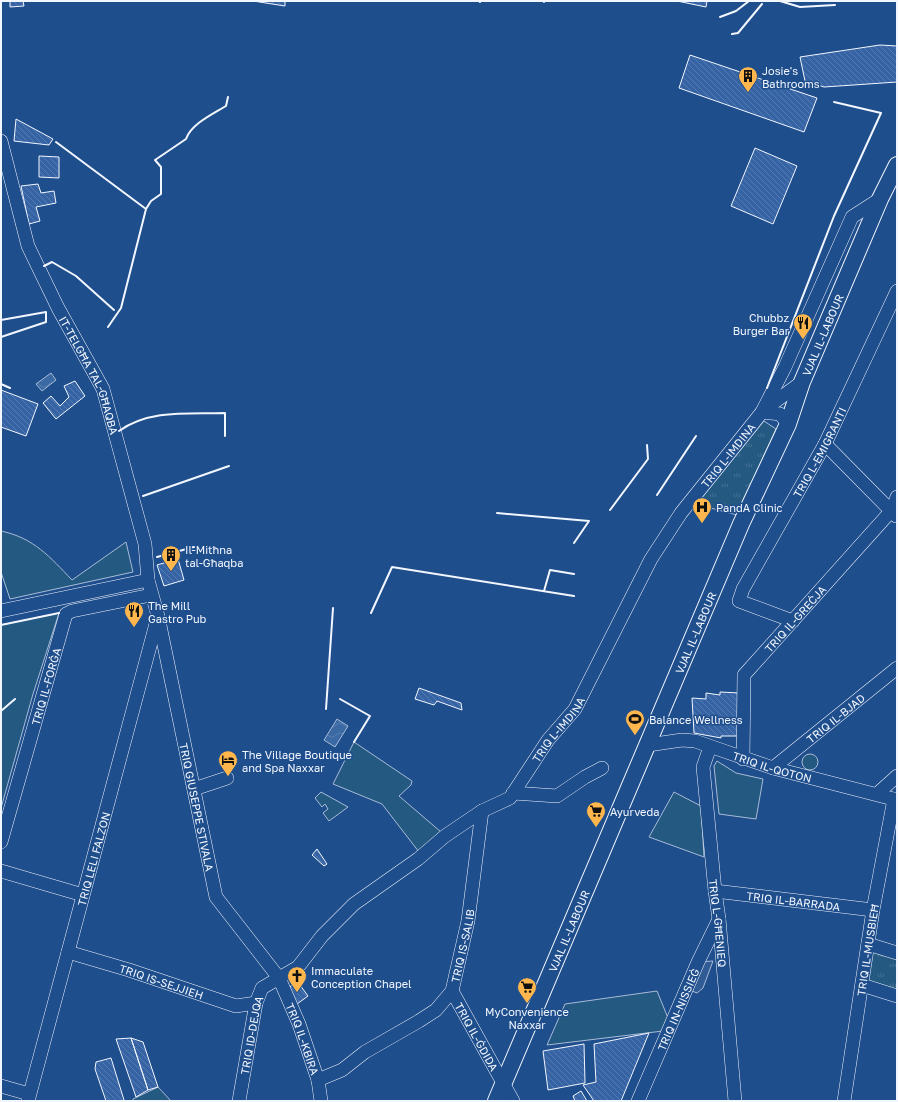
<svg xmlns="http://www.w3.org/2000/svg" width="898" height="1102" font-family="'Golos Text',sans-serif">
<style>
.green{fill:#245a82;stroke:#a8bbd7}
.park{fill:url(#park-tufts);stroke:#a8bbd7}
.parking{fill:#305b95;stroke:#a8bbd7}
.water{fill:url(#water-waves);stroke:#a8bbd7}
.building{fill:url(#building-back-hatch);stroke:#f2f6ff}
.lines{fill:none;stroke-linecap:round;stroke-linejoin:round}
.minor-casing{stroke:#f2f6ff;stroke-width:14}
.major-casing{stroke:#f2f6ff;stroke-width:18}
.minor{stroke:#1f4e8c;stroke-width:13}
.major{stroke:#1f4e8c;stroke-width:16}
.wall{stroke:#f2f6ff;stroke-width:2}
.labels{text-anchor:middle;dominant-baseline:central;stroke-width:3;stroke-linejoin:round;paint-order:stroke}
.poi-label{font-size:11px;fill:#f2f6ff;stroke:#1f4e8c;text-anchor:start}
.street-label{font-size:11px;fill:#f2f6ff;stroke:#1f4e8c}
</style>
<defs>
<pattern id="park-tufts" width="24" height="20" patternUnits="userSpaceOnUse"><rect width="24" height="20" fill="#245a82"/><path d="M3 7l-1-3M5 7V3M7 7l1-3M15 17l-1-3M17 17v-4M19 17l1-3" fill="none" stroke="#447295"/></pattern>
<pattern id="water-waves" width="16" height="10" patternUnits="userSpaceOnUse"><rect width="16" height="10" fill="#3b69a3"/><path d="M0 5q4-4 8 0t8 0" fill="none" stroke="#587fb1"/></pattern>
<pattern id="building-back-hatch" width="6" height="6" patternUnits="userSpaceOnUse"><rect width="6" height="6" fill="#3563a3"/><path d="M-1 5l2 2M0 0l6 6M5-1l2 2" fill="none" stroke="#537ab1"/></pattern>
</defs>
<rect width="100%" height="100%" fill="#1f4e8c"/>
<path class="green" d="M1 531C34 538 50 557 72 580L126 542 133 572 10 599 1 572Z
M59 613 33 694 1 808V625Z
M354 742 412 781 411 785 399 796 441 832 419 852 382 804 333 784Z
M802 762a8 8 0 1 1 16 0a8 8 0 1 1-16 0Z
M717 761 736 773 763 779 756 819 719 814 714 766Z
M321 792 348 807 329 821 323 813 328 809 325 804 322 807 315 798Z
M674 792 701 806 704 857 649 837Z
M657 991 668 1018 663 1031 547 1045 565 1004Z
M158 1087 171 1101H133V1099Z"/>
<path class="park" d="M764 421 776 429 737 515 703 506 701 499Z
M870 951 897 959V990L867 981Z"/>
<path class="parking" d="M713 961 703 988 697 993 687 989 698 962Z"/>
<path class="water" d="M51 373 56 380 42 391 36 384Z
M337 719 348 726 335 747 324 740Z"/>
<path class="building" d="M10 1H23L24 6 10 7Z
M253 1H285V6Z
M677 1H707L706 7Z
M880 45 897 46V82L824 87 805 81 800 57Z
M690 55 817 98 804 132 679 88Z
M16 119 53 139 49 145 14 141Z
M755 148 797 166 773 224 731 206Z
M39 156 59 157V178L39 177Z
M38 184 41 193 54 191 56 203 36 207 40 221 29 224 21 186Z
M75 381 85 396 56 419 43 403 51 396 60 406 69 397 64 386Z
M1 390 38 404 26 436 1 427Z
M178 559 184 580 164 586 157 565Z
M419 688 461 703 462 710 437 701 434 705 415 699Z
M720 692 740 693 739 736H721V738L694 733 692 698 706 699V693L720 695Z
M317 849 327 864 324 866 312 855Z
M297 981 308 996 297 1004 286 990Z
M649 1033 621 1101H594L583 1085 596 1082 594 1044Z
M131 1038 148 1090 136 1097 116 1039Z
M131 1038 143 1042 158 1087 148 1090Z
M584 1044 585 1083 548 1090 543 1051Z
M111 1058 124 1100 123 1101H106L95 1069 96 1062Z
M581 1091 587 1101H575L573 1096Z"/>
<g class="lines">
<g class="minor-casing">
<g id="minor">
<path id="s1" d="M1 141 28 246 58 308 103 389 145 544 148 580 158 616 216 897 279 978 299 1024 318 1080 321 1101"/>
<path d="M765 409 802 382"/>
<path d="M762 412 780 414 788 424"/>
<path d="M825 444 896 516"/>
<path d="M1 611 148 580"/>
<path id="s2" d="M793 621 739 601 743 589 825 444 897 291"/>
<path id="s3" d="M648 745 682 740 695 741 773 768 897 800"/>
<path id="s4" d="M710 747 703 767 715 891 719 919 735 1101"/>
<path id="s5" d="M743 759 744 675 892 510 897 497"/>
<path id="s6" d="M773 768 897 668"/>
<path d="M194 789 227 778"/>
<path d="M513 793 557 796 585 777 602 768"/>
<path d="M877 794 897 776"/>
<path id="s7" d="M1 842 66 614 72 611 151 595"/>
<path d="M1 871 83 895"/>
<path id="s8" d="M715 891 873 910"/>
<path d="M868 944 897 953"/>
<path id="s9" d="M68 952 129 970 236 1006 256 1003"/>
<path d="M862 985 897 996"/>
<path id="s10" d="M452 991 513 1101"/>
<path id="s11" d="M318 1080 342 1070 365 1052 419 1021 436 1010 452 991 468 921 482 811"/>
<path d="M1 1086 29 1094"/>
<path id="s12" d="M28 1101 157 620"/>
<path id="s13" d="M239 1101 256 1003 262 988 298 967 322 936 354 904 418 859 445 836 482 811 510 798 548 740 575 709 651 559 681 513 762 412 785 367 852 217 880 199"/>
<path id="s14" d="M638 1101 698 962 719 919"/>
<path id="s15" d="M844 1101 873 910 894 799"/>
</g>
</g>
<g class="major-casing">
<g id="major">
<path id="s16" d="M496 1101 741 524 788 424 802 382 880 199 897 165"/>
</g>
</g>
<use href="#minor" class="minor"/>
<use href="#major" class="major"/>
<path class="wall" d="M479 1 480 2
M780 1 800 7 835 5
M544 2V1
M720 17 736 11 749 1
M732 34 738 33 762 4
M56 142 146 209 121 308 108 327
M146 209 151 201 161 194V167L155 160 186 139C191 124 213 114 226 106L228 97
M44 266 52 262 76 276 114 310
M1 320 46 312V322L1 337
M1 384 10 388
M767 388 834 216 881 113 834 102
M119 431C150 409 189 414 225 413V436
M657 495 696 436
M143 496 229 466
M610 510 648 459 647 445
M497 513 589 521 574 543
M157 557 194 547
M544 591 550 570 574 574
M371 613 392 567 574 596
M1 625 59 613
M340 699 370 716 354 742
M326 709 333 608
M1 711 15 699"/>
</g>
<defs>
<g id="building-pin" transform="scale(1)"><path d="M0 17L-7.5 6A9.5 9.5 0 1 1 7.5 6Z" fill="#ffb74d" stroke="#1f4e8c"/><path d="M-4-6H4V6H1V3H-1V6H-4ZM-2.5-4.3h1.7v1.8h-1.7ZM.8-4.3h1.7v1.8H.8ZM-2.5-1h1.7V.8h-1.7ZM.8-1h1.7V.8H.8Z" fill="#111"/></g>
<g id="restaurant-pin" transform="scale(1)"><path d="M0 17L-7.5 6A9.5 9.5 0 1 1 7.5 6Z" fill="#ffb74d" stroke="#1f4e8c"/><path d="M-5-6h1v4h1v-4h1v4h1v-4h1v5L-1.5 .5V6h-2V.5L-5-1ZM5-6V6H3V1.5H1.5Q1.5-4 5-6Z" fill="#111"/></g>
<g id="hospital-pin" transform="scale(1)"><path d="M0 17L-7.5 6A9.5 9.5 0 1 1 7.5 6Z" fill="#ffb74d" stroke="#1f4e8c"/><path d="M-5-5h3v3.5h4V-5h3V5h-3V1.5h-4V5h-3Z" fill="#111"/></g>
<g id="stadium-pin" transform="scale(1)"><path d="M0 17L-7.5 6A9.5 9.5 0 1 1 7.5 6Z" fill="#ffb74d" stroke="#1f4e8c"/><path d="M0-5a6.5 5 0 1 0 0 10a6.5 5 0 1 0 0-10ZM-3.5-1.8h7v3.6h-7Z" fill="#111"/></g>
<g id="hotel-pin" transform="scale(1)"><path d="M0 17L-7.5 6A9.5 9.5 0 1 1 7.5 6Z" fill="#ffb74d" stroke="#1f4e8c"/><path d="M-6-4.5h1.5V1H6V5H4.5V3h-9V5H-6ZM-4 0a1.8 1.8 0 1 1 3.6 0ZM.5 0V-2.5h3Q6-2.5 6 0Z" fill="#111"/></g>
<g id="supermarket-pin" transform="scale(1)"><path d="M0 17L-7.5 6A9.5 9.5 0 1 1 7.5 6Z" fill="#ffb74d" stroke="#1f4e8c"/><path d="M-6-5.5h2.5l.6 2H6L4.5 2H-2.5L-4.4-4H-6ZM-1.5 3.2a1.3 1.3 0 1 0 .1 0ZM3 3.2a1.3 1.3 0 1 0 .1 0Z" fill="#111"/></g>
<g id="church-pin" transform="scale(1)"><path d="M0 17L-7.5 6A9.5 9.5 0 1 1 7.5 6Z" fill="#ffb74d" stroke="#1f4e8c"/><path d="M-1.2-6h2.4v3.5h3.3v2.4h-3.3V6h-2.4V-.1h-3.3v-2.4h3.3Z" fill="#111"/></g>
</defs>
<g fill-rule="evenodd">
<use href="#building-pin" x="748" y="76"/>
<use href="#restaurant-pin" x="803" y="323"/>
<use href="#hospital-pin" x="702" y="507"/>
<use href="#building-pin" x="171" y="555"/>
<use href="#restaurant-pin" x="134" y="611"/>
<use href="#stadium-pin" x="635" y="719"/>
<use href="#hotel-pin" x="228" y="760"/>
<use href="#supermarket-pin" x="596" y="811"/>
<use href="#church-pin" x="297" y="976"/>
<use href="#supermarket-pin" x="527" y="987"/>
</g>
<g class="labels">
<g class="poi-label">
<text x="762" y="70">Josie's<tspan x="762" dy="13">Bathrooms</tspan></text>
<text x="789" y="317" text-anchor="end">Chubbz<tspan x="789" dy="13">Burger Bar</tspan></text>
<text x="716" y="507">PandA Clinic</text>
<text x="185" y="549">Il-Mitħna<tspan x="185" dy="13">tal-Għaqba</tspan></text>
<text x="148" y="605">The Mill<tspan x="148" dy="13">Gastro Pub</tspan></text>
<text x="649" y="719">Balance Wellness</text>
<text x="242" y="754">The Village Boutique<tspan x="242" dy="13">and Spa Naxxar</tspan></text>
<text x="610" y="811">Ayurveda</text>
<text x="311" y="970">Immaculate<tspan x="311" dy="13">Conception Chapel</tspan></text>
<text x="527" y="1011" text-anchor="middle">MyConvenience<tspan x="527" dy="13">Naxxar</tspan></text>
</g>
<g class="street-label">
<text stroke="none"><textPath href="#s16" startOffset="833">VJAL IL-LABOUR</textPath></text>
<text stroke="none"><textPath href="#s1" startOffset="252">IT-TELGĦA TAL-GĦAQBA</textPath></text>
<text stroke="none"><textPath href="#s2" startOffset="227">TRIQ L-EMIGRANTI</textPath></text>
<text stroke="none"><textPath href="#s13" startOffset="839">TRIQ L-IMDINA</textPath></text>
<text stroke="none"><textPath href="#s5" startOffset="160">TRIQ IL-GREĊJA</textPath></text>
<text stroke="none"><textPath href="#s16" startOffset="509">VJAL IL-LABOUR</textPath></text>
<text stroke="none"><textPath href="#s7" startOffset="162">TRIQ IL-FORĠA</textPath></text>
<text stroke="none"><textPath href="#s6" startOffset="80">TRIQ IL-BJAD</textPath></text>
<text stroke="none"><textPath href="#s13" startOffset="515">TRIQ L-IMDINA</textPath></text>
<text stroke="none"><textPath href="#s3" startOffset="129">TRIQ IL-QOTON</textPath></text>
<text stroke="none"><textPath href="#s1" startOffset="699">TRIQ GIUSEPPE STIVALA</textPath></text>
<text stroke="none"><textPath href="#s12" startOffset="251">TRIQ LELI FALZON</textPath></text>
<text stroke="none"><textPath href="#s8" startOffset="79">TRIQ IL-BARRADA</textPath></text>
<text stroke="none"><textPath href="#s4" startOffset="178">TRIQ L-GĦENIEQ</textPath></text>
<text stroke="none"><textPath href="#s16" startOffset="185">VJAL IL-LABOUR</textPath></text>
<text stroke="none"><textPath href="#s11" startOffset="209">TRIQ IS-SALIB</textPath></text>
<text stroke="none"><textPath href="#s15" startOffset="153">TRIQ IL-MUSBIEĦ</textPath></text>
<text stroke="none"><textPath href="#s9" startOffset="98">TRIQ IS-SEJJIEH</textPath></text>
<text stroke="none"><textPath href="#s14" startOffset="100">TRIQ IN-NISSIEĠ</textPath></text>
<text stroke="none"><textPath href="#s13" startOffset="67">TRIQ ID-DEJQA</textPath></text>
<text stroke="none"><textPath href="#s10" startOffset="52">TRIQ IL-ĠDIDA</textPath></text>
<text stroke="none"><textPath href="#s1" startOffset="959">TRIQ IL-KBIRA</textPath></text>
</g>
</g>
<rect width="898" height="1102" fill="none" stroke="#f2f6ff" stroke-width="4"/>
</svg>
